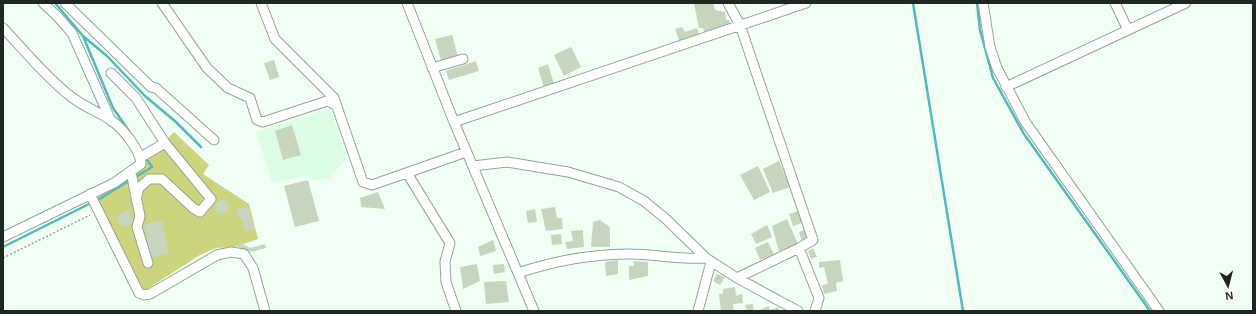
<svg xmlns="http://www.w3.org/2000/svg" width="1256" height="314" font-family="Helvetica,sans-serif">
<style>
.built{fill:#ddfce6}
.green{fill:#ccd47c}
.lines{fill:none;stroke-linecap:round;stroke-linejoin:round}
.stream{stroke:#52baba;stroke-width:2.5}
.building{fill:#c7d5bf}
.minor-casing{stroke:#91a797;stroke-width:11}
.path{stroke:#97a39a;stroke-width:1.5;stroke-dasharray:2 2;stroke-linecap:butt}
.minor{stroke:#fff;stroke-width:9}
</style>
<rect width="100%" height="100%" fill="#f0fef4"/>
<path class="built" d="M330 108 347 158 329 178 312 180 308 175 273 184 256 132Z"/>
<path class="green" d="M174 132 209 165 203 174 249 204 258 239 234 247 216 248 200 255 144 291 140 290 96 196 143 165Z"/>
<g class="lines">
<path class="stream" d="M55 3 83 36 113 108 129 131
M913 3 963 311
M977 3 980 30 993 78 1024 134 1150 311
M83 36 107 56 145 96 176 122 201 147
M96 201 152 167 145 157
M3 247 91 203"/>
</g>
<path class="building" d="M694 3H713L715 10 725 12 726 20H729L730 24 705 33 703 28H699Z
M682 27 685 32 697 28 700 36 680 43 675 29Z
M452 35 458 57 441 61 435 39Z
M571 47 581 67 564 76 554 55Z
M274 60 279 77 270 80 264 63Z
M476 61 479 71 449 80 446 71Z
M548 64 554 84 544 88 538 68Z
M292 125 301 155 283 160 275 131Z
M779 161 790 187 773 193 763 169Z
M758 166 770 192 754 200 740 175Z
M308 180 319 221 295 227 284 186Z
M378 192 385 209 361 207 360 198Z
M215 207a7 7 0 1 1 14 0a7 7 0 1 1-14 0Z
M248 206 254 229 245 231 242 218 239 219 236 209Z
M555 207 557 218H562L563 229 546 231 541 209Z
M535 209 537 222 528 223 526 211Z
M129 210 134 222 121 227 117 215Z
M799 211 802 223 793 226 789 214Z
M787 219 798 244 779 251 772 226Z
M162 220 169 253 151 258 144 224Z
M600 220 610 227V247H591L593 222Z
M767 225 772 237 756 244 751 234Z
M583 230 584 247 567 249 565 242 573 241 571 231Z
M804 230 808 239 802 241 799 232Z
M561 234 562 244 552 245 551 235Z
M493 240 496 251 480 256 478 247Z
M239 242 250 248 265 244 266 248 251 252 236 246Z
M768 242 774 254 760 260 755 248Z
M813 248 817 257 811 259 808 251Z
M618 260V274L606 276 605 262Z
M840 260 843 281 836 283 837 291 824 294 822 285 828 284 824 267 819 268V262Z
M633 261 648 262V276L629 280V266H634Z
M477 264 480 281 463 289 460 267Z
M504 264 505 272 494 274 493 265Z
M717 274 725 277 720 285 713 281Z
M506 281 509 302 486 304 484 282Z
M735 287 736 296 742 294 743 303 733 304 734 311H721L719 294H723V289Z
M753 304 754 311H747L745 305Z
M769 306 770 310 778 307 780 311H757Z"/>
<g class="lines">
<g class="minor-casing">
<path id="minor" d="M43 3 57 16 72 33 111 121
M65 3 151 87 156 88 214 140
M162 3 207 68 228 88 250 98 257 120 263 122 327 101 336 105
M261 3 275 39 334 98 363 182 372 185 466 152
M407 3 454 122 534 311
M728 3 740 25 813 240 799 248 819 298 815 311
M983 3 990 47 997 68 1026 123 1159 311
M1115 3 1128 30
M3 28C24 50 45 76 69 95 82 106 97 111 111 120 123 129 140 149 141 164L114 183 3 237
M432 68 463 59
M111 73 136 98 165 143
M1006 87 1186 3
M454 122 806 3
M473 166 507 162 568 172 619 187 644 201 666 219 706 258 737 278 798 311
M131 172 140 216 137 227 148 263
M407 173 450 243 445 262 446 282 456 311
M90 194 139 293 144 295 150 294 217 255 231 252 244 254 253 268 265 311
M136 199 139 188 149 179H162L193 208 200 212 211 199 165 143 141 157
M518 273C554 261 591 254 629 254 655 254 680 260 706 258
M737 278 799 248
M698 311 711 262"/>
</g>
<path class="path" d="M3 258 90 215"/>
<use href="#minor" class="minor"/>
</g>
<rect width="1256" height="314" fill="none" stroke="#1e2721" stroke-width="8"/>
<g transform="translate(1228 286) rotate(173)" stroke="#ffffff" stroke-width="3" paint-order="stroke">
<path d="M0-3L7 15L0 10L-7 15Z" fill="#1e2721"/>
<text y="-6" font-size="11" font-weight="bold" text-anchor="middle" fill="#1e2721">N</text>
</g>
</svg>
